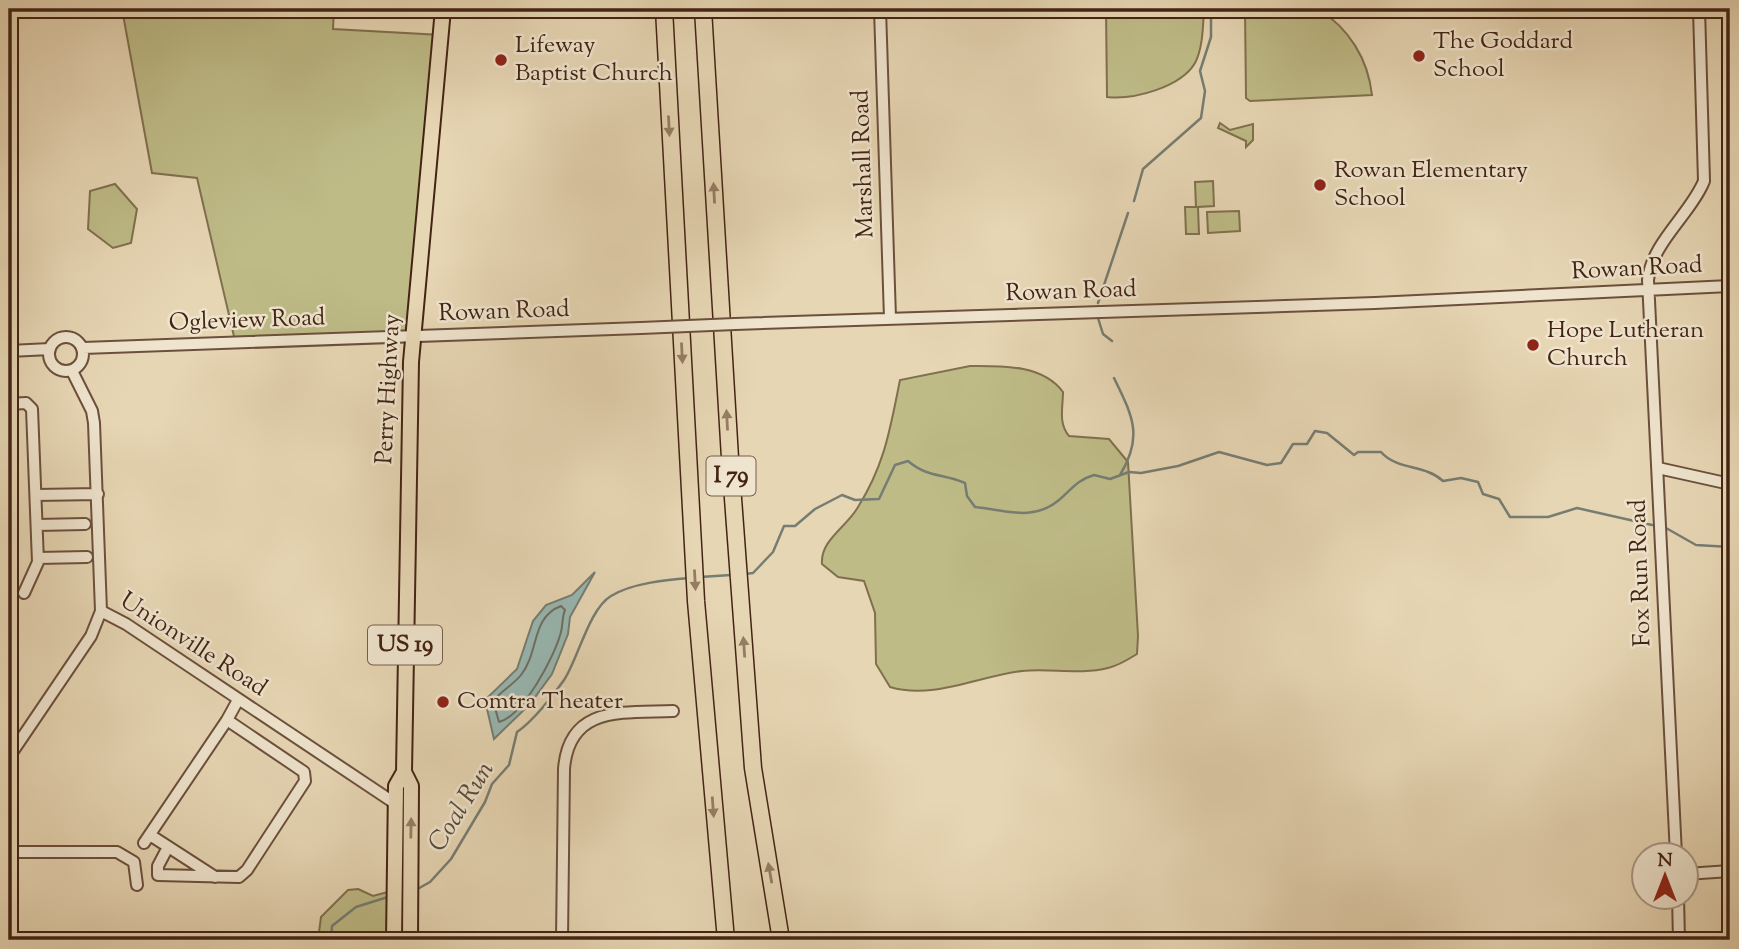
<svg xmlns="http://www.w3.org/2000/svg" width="1739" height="949" font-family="'Sorts Mill Goudy',serif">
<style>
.green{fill:#bebb87;stroke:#80704e;stroke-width:2}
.water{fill:#98b8b3;stroke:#767d73;stroke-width:2}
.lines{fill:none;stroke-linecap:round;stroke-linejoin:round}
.shore{stroke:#6e6e64;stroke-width:2}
.stream{stroke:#767d73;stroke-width:2.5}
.minor-casing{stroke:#6c503c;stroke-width:14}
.major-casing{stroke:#432414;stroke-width:18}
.highway-casing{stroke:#432414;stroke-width:19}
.minor{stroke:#efe4ce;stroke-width:10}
.major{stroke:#e7d6b4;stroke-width:14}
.highway{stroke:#e7d6b4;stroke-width:16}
.minor-bridge-casing{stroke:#6c503c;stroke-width:14;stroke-linecap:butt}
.minor-bridge{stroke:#efe4ce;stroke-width:10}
.oneway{fill:#957d64}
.poi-dot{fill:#8f2418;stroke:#efe4ce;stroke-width:2.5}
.labels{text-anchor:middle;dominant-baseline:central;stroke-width:5;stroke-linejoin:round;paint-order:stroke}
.shield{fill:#efe4ce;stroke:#775e4c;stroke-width:2}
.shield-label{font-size:23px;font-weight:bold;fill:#432414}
.poi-label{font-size:24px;fill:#432414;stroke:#efe4ce;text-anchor:start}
.street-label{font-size:24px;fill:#432414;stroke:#efe4ce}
.water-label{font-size:26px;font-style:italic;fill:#58493c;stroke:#efe4ce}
</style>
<rect width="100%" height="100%" fill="#e7d6b4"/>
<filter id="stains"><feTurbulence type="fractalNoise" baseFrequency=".00286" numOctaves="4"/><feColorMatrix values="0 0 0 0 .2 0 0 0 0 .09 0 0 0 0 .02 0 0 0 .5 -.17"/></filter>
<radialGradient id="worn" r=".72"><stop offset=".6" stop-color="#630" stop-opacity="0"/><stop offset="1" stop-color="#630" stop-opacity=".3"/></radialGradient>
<path class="green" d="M122 9H334L333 29 441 35 413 336 236 345 197 178 152 173Z
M1106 9H1204C1203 25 1203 48 1195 63 1181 87 1134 100 1107 97Z
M1245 9H1318C1349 28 1368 59 1372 95L1250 101 1246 98Z
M1220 123 1230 130 1253 124V140L1246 147V141L1218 128Z
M1213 181 1214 206 1198 207 1199 234H1186L1185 207H1196L1195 182Z
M115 184 137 209 131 243 113 248 88 229 90 191Z
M1239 211 1240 231 1208 233 1207 212Z
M970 366C1001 366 1042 364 1063 392 1063 407 1058 423 1069 436L1109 439 1128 462 1138 636 1137 654C1129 659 1117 666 1108 668 1080 675 1050 668 1022 671 979 676 933 700 890 687L876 664 875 613 864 581 838 577 822 564C820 540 847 527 858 507 885 464 890 429 900 380Z
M358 889 373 896 395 890 394 940H318L321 917 348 890Z"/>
<path class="water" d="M595 572 570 617 568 634 552 674 530 704 494 739 485 700 517 669 533 621 546 605 572 595Z"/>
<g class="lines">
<path class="shore" d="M561 606 565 610C562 617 563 624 561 632 555 656 523 716 499 722L493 701C501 691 513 685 521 675 539 653 531 617 561 606Z"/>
<path class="stream" d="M1134 201 1143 169 1201 118 1205 91 1200 71 1211 37V9
M1098 303 1128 213
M1098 318 1103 334 1112 341
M1114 378C1132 415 1144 436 1120 475
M1666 528 1696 545 1730 547
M745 574 753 573 773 552 784 526H795L815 509 842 495 855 500 879 499 895 465 908 461C928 478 942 473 965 483L967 496 975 507C1005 510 1033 522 1059 500 1072 489 1077 480 1094 475L1110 479 1129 472 1141 473 1178 466 1219 452 1267 465 1281 463 1293 444H1307L1315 431 1327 433 1354 455 1358 452H1381C1398 471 1425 464 1443 481L1461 478 1478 482 1483 494 1499 499 1510 517H1548L1577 508 1652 525
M700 577 731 575
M414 891 430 882 451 859 485 802 492 784 509 765 517 732C532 722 553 696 564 680 578 659 589 609 611 596 632 583 666 580 690 578
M331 940 332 926 356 907 391 896"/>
<g class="minor-casing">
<path id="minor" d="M880 9 890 318
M735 324 1375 303 1730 286
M49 354a17 17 0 1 1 34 0a17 17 0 1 1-34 0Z
M83 348 641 328
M9 351 50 349
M9 404 26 403 32 409 38 562 24 593
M1658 468 1730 484
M36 495 98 494
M37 525 85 524
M38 558 87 557
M101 611 126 624 396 804
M9 757 91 636 101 611 94 423 92 411 72 371
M150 835 215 877
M144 843 227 720
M168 847 158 866V875L239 877 247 870 305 781 304 772 227 720 238 700
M9 852H117L134 862 137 885
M1676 855 1648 280C1652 242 1690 215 1704 181L1699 9
M1686 874 1730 871
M1678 897 1679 940
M562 940 564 769C569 705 623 713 673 711"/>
</g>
<g class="major-casing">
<path id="major" d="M404 772 411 786 410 940
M394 940 396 786 404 772 411 362 443 9"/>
</g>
<g class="highway-casing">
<path id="highway" d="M664 9 696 601 726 940
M703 9 730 458 753 768 781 940"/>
</g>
<use href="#minor" class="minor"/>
<use href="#major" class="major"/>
<use href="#highway" class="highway"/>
<g class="minor-bridge-casing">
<path id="minor-bridge" d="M641 328 735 324"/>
</g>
<use href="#minor-bridge" class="minor-bridge"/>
</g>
<defs><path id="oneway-solid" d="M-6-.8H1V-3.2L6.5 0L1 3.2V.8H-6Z" transform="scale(1.75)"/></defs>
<g class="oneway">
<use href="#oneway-solid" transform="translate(669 126) rotate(87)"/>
<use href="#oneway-solid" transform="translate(714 193) rotate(-93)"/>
<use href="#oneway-solid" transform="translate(682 353) rotate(87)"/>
<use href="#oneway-solid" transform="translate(727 420) rotate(-93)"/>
<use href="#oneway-solid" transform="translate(695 580) rotate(87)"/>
<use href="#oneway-solid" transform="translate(744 647) rotate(-94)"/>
<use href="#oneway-solid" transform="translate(713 807) rotate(86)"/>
<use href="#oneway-solid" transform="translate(411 828) rotate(-89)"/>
<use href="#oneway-solid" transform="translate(770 873) rotate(-100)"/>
</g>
<g class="poi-dot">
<circle cx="1419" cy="56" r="7"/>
<circle cx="501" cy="60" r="7"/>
<circle cx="1320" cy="185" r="7"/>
<circle cx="1533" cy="345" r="7"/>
<circle cx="443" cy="702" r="7"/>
</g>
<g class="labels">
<g class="shield">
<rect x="706.5" y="456.5" width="49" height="39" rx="5"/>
<rect x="368" y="625.5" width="74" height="39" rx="5"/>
</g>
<g class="shield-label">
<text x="731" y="476">I 79</text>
<text x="405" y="645">US 19</text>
</g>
<g class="poi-label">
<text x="1433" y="42">The Goddard<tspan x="1433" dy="28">School</tspan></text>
<text x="515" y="46">Lifeway<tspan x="515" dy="28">Baptist Church</tspan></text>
<text x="1334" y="171">Rowan Elementary<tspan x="1334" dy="28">School</tspan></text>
<text x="1547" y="331">Hope Lutheran<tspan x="1547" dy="28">Church</tspan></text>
<text x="457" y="702">Comtra Theater</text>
</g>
<g class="street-label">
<text transform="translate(864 164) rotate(-92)">Marshall Road</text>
<text transform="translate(1637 269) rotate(-3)">Rowan Road</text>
<text transform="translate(1071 292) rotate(-2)">Rowan Road</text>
<text transform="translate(504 312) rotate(-2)">Rowan Road</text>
<text transform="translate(247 321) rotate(-2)">Ogleview Road</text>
<text transform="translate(389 389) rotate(-87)">Perry Highway</text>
<text transform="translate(1641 573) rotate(-92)">Fox Run Road</text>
<text transform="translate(193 645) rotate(33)">Unionville Road</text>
</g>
<g class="water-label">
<text transform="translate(462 807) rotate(-58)">Coal Run</text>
</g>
</g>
<rect width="1739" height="949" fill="none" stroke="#e7d6b4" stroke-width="35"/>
<rect x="10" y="10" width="1718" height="928" fill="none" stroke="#432414" stroke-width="3.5"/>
<rect x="18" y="18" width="1704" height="914" fill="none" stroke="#432414" stroke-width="2"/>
<g transform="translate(1665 876)"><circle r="33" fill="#efe4ce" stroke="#aa9784" stroke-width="2"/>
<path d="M0-5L12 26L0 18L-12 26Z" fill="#8f2418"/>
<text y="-10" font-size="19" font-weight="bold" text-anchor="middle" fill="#432414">N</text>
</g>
<rect width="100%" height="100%" filter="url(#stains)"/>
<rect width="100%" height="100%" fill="url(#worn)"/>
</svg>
